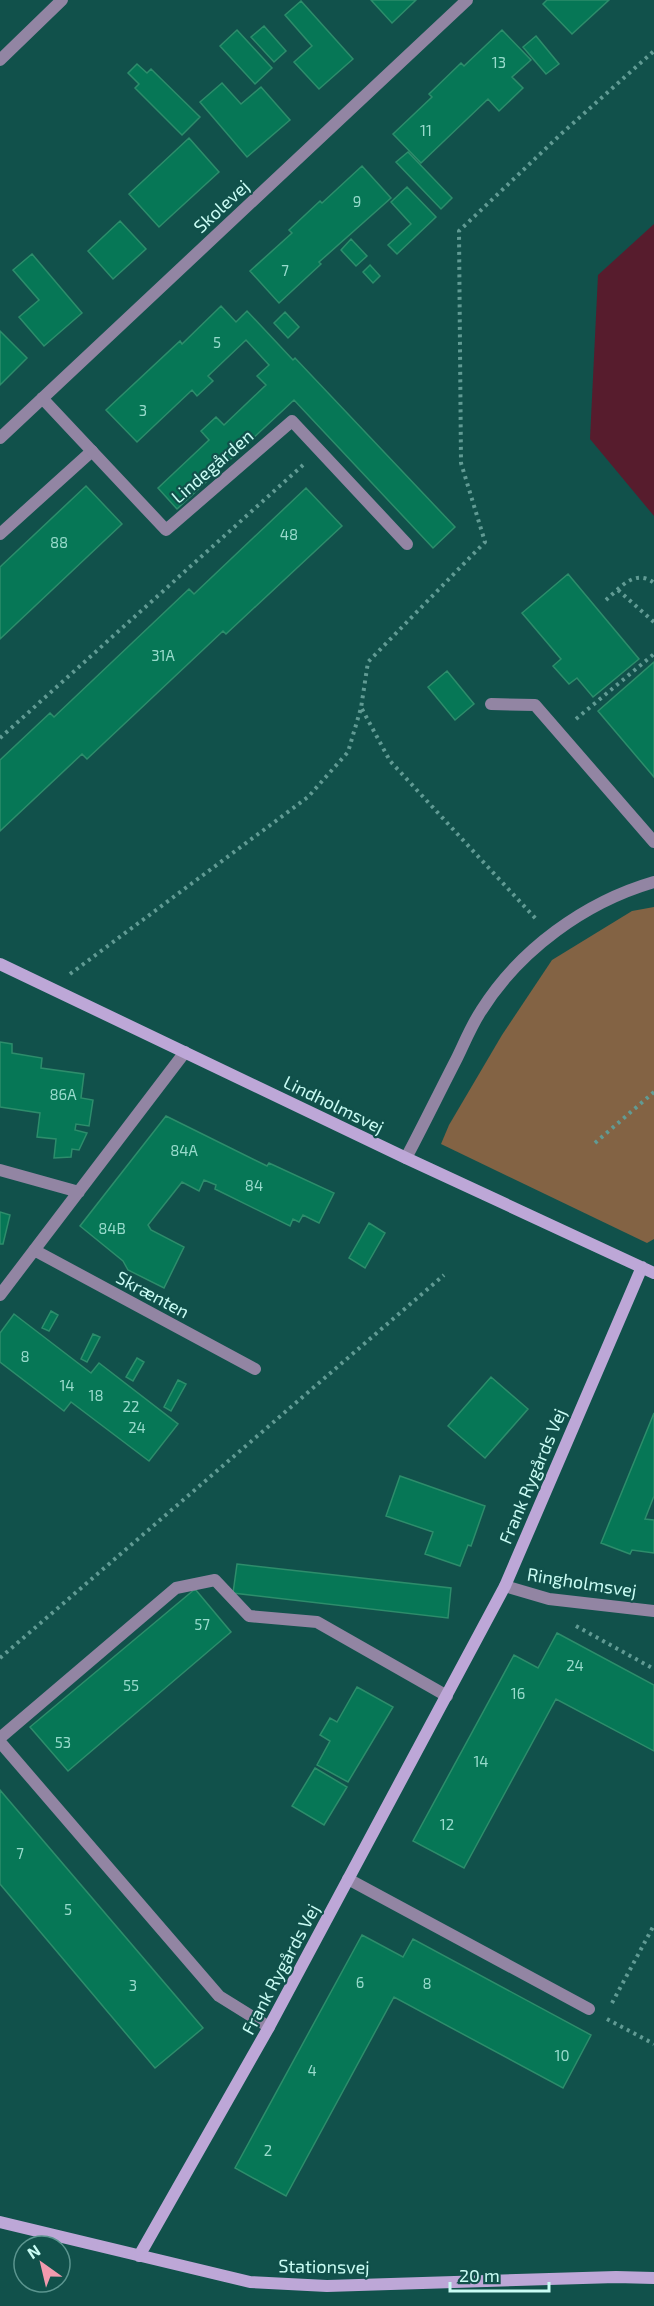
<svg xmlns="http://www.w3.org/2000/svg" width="654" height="2306" font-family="'Exo 2',sans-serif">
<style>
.green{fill:#836344}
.water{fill:#571c2d}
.building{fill:#067756;stroke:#2d8d6b;stroke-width:1.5}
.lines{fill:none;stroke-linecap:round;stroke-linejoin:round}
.path{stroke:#619b94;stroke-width:4;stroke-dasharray:3 4.5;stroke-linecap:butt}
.lane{stroke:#9285a3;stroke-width:12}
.street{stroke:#9285a3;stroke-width:12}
.secondary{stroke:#bda7d7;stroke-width:12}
.labels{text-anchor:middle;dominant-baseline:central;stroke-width:4.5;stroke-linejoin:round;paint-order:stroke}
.number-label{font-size:15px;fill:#98dbcc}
.street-label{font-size:18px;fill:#c9fcf4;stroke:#11514b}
</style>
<rect width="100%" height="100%" fill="#11514b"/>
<path class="green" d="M654 907V1239L647 1243 441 1144 449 1125 502 1035 552 960 632 911Z"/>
<path class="water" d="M654 224V516L590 439 598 275Z"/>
<path class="building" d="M371 0H416L392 23Z
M547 0H609L572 34 543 4Z
M301 1 353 59 319 89 294 62 312 46 285 15Z
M264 26 286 51 274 62 251 37Z
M237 30 272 68 255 84 220 46Z
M502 30 531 60 512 77 523 88 499 111 488 99 421 163 393 134 432 97 429 94 461 63 464 66Z
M536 36 559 64 546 74 523 47Z
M137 64 147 73 151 69 200 117 182 135 135 88 139 84 128 73Z
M222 83 241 104 261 87 290 120 247 157 200 102Z
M189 138 219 172 159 227 129 194Z
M408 152 452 198 441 209 396 162Z
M362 166 391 198 319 262 321 264 279 303 250 271 292 233 289 230 320 201 322 203Z
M407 187 436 217 397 254 388 245 411 224 391 202Z
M120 221 146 249 113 279 88 251Z
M351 239 367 256 356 266 341 250Z
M32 254 82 313 44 346 19 317 39 300 13 270Z
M370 265 380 276 373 283 363 272Z
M221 306 236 322 247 311 293 360 295 358 455 527 433 548 294 400 177 509 158 488 209 440 201 431 216 417 224 425 266 385 257 376 269 365 246 340 208 376 213 381 197 396 192 390 137 442 106 410 180 341 182 344Z
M285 312 299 327 288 338 274 323Z
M0 331 27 358 0 385Z
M86 486 122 524 0 639V567Z
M306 488 342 526 226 634 223 631 87 759 82 754 0 831V760L50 713 54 717 189 589 194 594Z
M568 574 639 659 593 697 577 678 569 684 553 666 561 659 522 613Z
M654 662V777L598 711Z
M447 671 474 704 455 720 428 687Z
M0 1042 12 1044V1053L42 1058 41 1068 84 1074 81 1098 93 1100 89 1126 76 1124 75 1130 87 1133 79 1150 72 1149 71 1157 54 1158 56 1139 37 1137 40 1113 0 1107Z
M166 1116 267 1166 269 1163 334 1193 319 1223 303 1215 299 1222 293 1219 290 1226 215 1189 216 1185 204 1180 199 1191 182 1182 148 1225 151 1230 184 1247 164 1288 128 1270 123 1261 80 1226Z
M0 1212 10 1215 3 1244H0Z
M369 1223 385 1233 365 1268 349 1258Z
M51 1311 58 1315 49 1331 42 1328Z
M14 1314 91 1373 99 1363 178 1424 149 1461 71 1402 64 1411 0 1362V1333Z
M93 1334 100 1337 87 1362 81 1359Z
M137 1358 144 1362 133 1381 126 1377Z
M491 1377 528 1409 485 1458 448 1426Z
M178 1380 186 1384 171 1411 164 1407Z
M654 1413V1496L645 1519 654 1520V1553L632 1550 630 1554 601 1543Z
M400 1476 485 1506 471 1546 468 1545 460 1566 425 1554 433 1532 386 1516Z
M237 1564 451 1588 448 1618 233 1593Z
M195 1589 231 1632 68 1771 30 1727Z
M557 1633 654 1685V1751L556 1699 464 1868 413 1841 514 1655 538 1668Z
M357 1687 393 1707 348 1782 317 1765 330 1741 320 1735 330 1718 337 1722Z
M315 1768 347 1787 324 1825 292 1806Z
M0 1790 203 2028 155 2068 0 1884Z
M362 1935 403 1957 413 1939 591 2035 563 2088 394 1997 286 2196 235 2168Z"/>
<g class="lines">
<path class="path" d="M618 590 654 622
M606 600C620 588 635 568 654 583
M362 709 390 761 536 919
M576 719 654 654
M0 738 303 465
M70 974 308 797 348 752 361 708 368 662 485 542 461 463 459 231 560 135 654 51
M595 1143 654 1092
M576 1626 654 1669
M0 1658 444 1275
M612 2003 654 1925
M607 2019 654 2044"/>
<path class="lane" d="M0 60 62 0
M0 534 92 451
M0 1738 176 1588 215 1580 249 1616 317 1622 447 1696
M0 1742 219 1996 269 2027
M348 1879 589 2009"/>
<path class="street" d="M42 398 166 530 292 421 407 544
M0 438 467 0
M491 704 535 705 654 842
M406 1158C423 1126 439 1093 456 1060 464 1044 471 1026 481 1011 519 950 585 902 654 882
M0 1170 79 1192
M34 1250 255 1369
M0 1295 185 1052
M505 1586 549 1599 654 1611"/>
<path class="secondary" d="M0 964 406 1158 654 1273
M0 2222 250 2282 327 2286 616 2277 654 2278
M139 2256 269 2027 505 1586 642 1267"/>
</g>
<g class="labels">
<g class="number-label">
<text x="499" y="62">13</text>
<text x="426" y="130">11</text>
<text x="357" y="201">9</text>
<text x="285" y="270">7</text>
<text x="217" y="342">5</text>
<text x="143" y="410">3</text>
<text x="289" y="534">48</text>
<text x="59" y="542">88</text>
<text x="163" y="655">31A</text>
<text x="63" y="1094">86A</text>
<text x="184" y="1150">84A</text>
<text x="254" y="1185">84</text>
<text x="112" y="1228">84B</text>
<text x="25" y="1356">8</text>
<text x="67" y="1385">14</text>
<text x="96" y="1395">18</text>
<text x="131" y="1406">22</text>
<text x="137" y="1427">24</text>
<text x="202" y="1624">57</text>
<text x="575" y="1665">24</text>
<text x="131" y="1685">55</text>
<text x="518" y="1693">16</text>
<text x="63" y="1742">53</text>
<text x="481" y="1761">14</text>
<text x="447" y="1824">12</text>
<text x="20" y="1853">7</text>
<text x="68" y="1909">5</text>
<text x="360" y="1982">6</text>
<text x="427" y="1983">8</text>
<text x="133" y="1985">3</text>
<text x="562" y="2055">10</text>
<text x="312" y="2070">4</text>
<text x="268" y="2150">2</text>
</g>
<g class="street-label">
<text transform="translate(221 206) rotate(-43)">Skolevej</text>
<text transform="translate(212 466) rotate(-41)">Lindegården</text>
<text transform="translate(334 1104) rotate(26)">Lindholmsvej</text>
<text transform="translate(153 1294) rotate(28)">Skrænten</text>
<text transform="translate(532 1476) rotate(-67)">Frank Rygårds Vej</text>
<text transform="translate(582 1582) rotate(9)">Ringholmsvej</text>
<text transform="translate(280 1969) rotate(-62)">Frank Rygårds Vej</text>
<text transform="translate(324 2266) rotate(1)">Stationsvej</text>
</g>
</g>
<g transform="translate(42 2264) rotate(326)"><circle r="28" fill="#11514b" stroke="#5b958f" stroke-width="1.5"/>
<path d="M0-4.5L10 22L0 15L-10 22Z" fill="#f29aae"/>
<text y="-9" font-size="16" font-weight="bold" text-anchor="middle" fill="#c9fcf4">N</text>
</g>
<path d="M450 2282v9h99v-9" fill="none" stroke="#c9fcf4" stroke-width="3"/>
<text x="459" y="2282" font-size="18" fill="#c9fcf4" stroke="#11514b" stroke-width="4.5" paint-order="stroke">20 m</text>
</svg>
